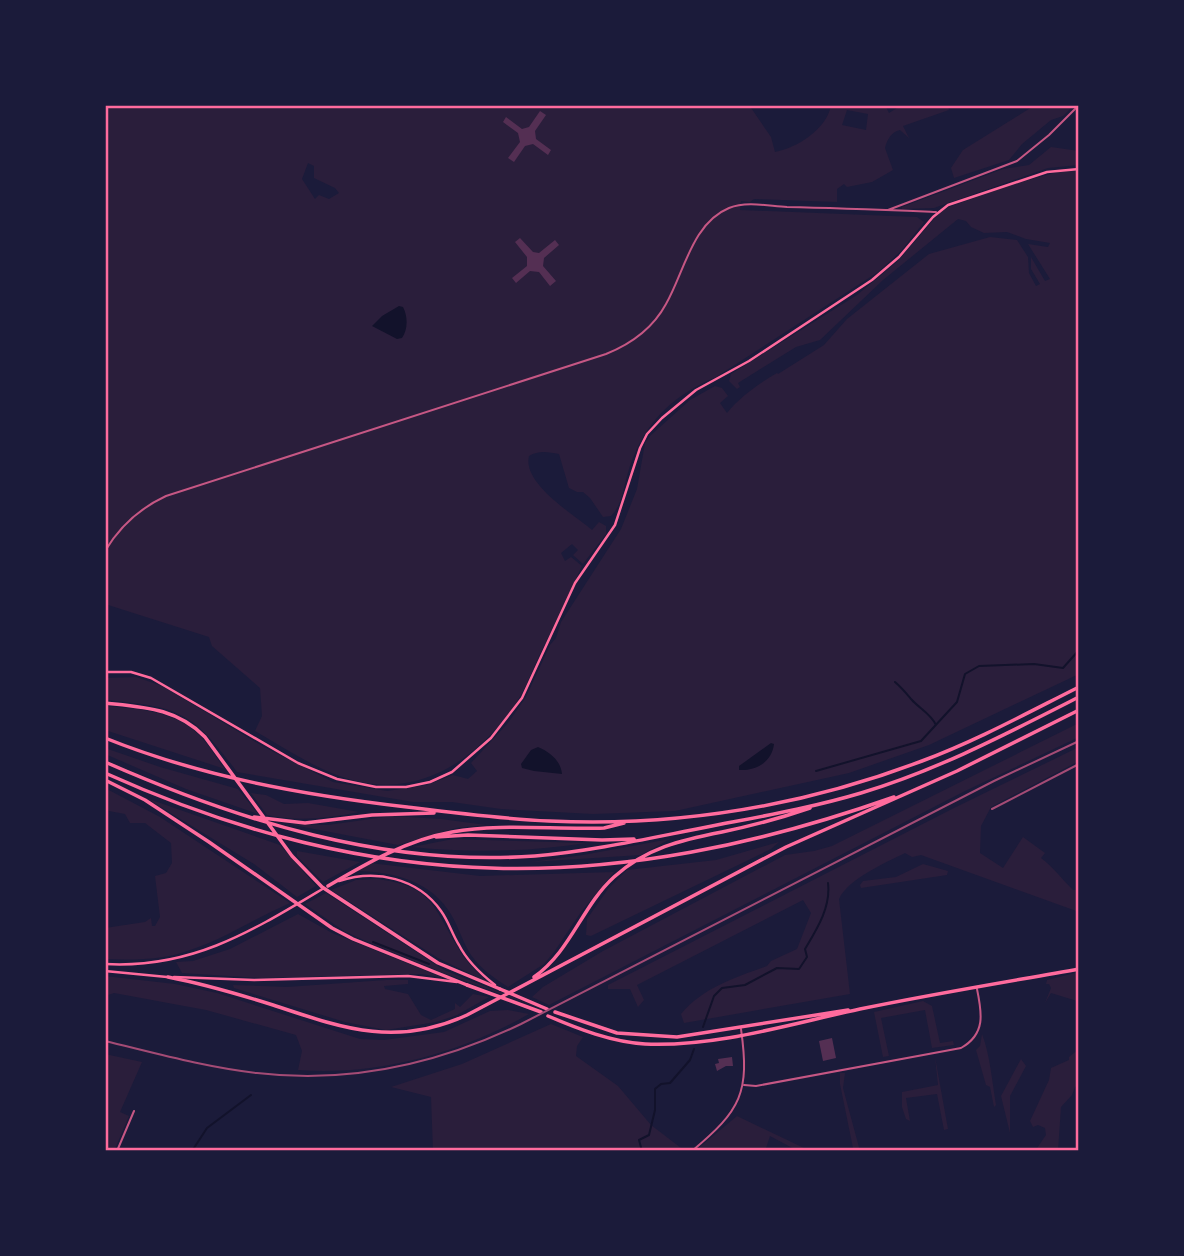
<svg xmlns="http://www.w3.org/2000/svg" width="1184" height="1256" font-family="Quicksand,sans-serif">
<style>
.green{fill:#2a1e3b;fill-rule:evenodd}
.water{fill:#12122b}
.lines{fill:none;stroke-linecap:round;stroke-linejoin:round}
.stream{stroke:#12122b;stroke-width:2}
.building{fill:#542f53}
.minor{stroke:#c65784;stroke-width:2}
.tertiary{stroke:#c65784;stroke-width:2}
.secondary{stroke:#ff6b9d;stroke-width:2.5}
.primary{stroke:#ff6b9d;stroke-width:2.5}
.trunk{stroke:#ff6b9d;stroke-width:3.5}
.motorway{stroke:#ff6b9d;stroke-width:3.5}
.rail{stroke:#a44b75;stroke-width:2}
.neatline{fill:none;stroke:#ff6b9d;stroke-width:2.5}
</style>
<rect width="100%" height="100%" fill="#1b1b3a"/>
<path class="green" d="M105 105H749L771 137 775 152C797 148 827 129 831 105H885L889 113 902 105H948L949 110 903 126 909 138 900 130C891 132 887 140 885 148L893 170 872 182 847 187 844 184 837 189V202L754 199 750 202 741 201 740 210 917 217 924 222 901 251 878 272 716 377C669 397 641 426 627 476 623 490 622 505 611 516L603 517 590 498 583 492H577L569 488 559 454C548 452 539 450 529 456 522 483 573 514 592 530L599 522 606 526V534L583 564 573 555 578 550 572 544 561 553 565 561 571 557 582 566C567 597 553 628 538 658 531 674 524 692 514 706 478 758 422 797 356 781 319 772 287 749 255 731L262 716 260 688 212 646 209 637 105 604ZM847 110 868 114 866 130 842 125ZM308 163 314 166V178L335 188 339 193 329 199 319 195 315 199 302 179Z
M1031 105H1074L1063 116 1051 120 1022 144 1009 160 954 178 951 168 963 150 1032 107Z
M1051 147 1079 151V165L1048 168 934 208 902 209V207L1003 169 1029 165Z
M1079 170V674L929 745 849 773 675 811 593 814 501 809 452 802H413L237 772C192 711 180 707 105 700V678L136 677 162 686 264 747 333 782 387 791 427 785 453 775 468 779 477 771 471 763 508 723 526 697 550 645 556 638 561 622 621 529 637 489 645 443 650 436 690 400 715 386 722 388 728 396 720 403 727 413C740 397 758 384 777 373L778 374 824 345 847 319 929 254 990 237 1017 240 1028 257 1029 273 1036 286 1040 284 1031 269V257L1045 281 1050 279 1028 244 1048 247 1050 243 1026 239 1007 232 984 233 971 227 966 221 958 219 883 280 820 340 796 347 738 383 740 387 737 389 729 381 731 374 857 295 898 261 939 213 949 207 1013 184 1058 172Z
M105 706C137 709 173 710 198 734 208 743 216 758 225 769L105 730Z
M1079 723V737L965 791 549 1005 532 997 543 987 603 951 785 855 814 851 832 846Z
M1079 747 1077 762 991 807 981 826 980 853 1003 868 1023 837 1045 853 1041 858C1053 867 1062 879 1073 890H1079V912L921 855 912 857 905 853C885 863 848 879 839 899L850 994 684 1023 681 1014C704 987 735 978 767 966L771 961 797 949 811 913 803 900 637 985 644 1000 638 1007 630 989H608V985L954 808Z
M105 748 160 767 238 789 258 814 186 789 105 754Z
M105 788 160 817 290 903C253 919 220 942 181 953 158 960 129 960 105 959V928L145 922 151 918 152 926H155L160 917 155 876 166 873 172 863 171 843 145 823H130L125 814 109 811 105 805Z
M251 793 266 795 284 804 308 803 359 812C330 818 297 822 267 815Z
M146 798 280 845 316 886 297 897 254 864Z
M392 816 441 819 486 825 456 828 398 845 288 824 328 825Z
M453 839 586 843C528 852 470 853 412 847Z
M670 839 641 855 531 862 583 855Z
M779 842 771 849 591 936 586 935 587 919 608 889 627 870 716 860Z
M297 851 360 862 323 882 297 856Z
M370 863 480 876 614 872 581 912 554 952 544 964 508 987C494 978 481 969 471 955 463 943 459 928 452 916 432 881 395 872 357 871Z
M923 864 948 871 947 875 861 888 860 885 863 881 896 877Z
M377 879C431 886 432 904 457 946 465 961 477 972 489 983L438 958 331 890 356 880Z
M326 893 444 970 545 1010 443 973 368 942 344 931 305 904Z
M298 914 332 933 444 978 422 974 262 978 182 973 176 962 193 961 230 949Z
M1079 972V1014L1077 1001 1051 993 1045 1003 1051 988 1049 984H1046L1047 980Z
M105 976 175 984 217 993 360 1039 384 1040 444 1032 490 1011 508 1010 529 1014C460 1053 378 1076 298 1070L302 1051 296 1035 206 1010 114 993 105 996Z
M386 980H408V984L384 986 385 989 408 994 421 1015 431 1020 455 1009V1003L460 1007 473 994 489 997 457 1015 436 1022 386 1030 345 1022 234 988 233 985 287 987Z
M923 1001 932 1006 940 1043 953 1041 954 1045 932 1048 925 1010 881 1018 889 1056 883 1057 874 1012Z
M551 1024 583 1037 577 1046 576 1056 618 1086 651 1125 685 1151H433L431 1097 391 1087 462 1064Z
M982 1034C990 1055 992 1081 996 1105L994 1107 990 1087 986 1085 976 1050 980 1046Z
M1079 1049V1085L1075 1087 1072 1095 1061 1107 1058 1151H1035L1046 1135 1045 1128 1038 1125 1033 1127 1030 1121 1049 1080 1051 1068 1069 1060V1057Z
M105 1054 142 1062 120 1112 129 1116 114 1151 105 1150Z
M935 1057 948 1129 944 1130 937 1094 906 1098 910 1121 906 1119 902 1107V1092L938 1085Z
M1021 1059 1026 1066 1010 1096V1133L1001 1096Z
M840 1073H845L843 1088 860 1151H830L853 1148 840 1084Z
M737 1116 804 1148 811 1151H798L770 1136 765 1151H695Z"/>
<path class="water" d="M399 306 403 307C408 316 408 330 402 338L397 339 372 326 382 316Z
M771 743 774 744C772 762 756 771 739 770V766Z
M538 747C550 752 561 761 562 774L534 771 522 768 521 764 531 750Z"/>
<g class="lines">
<path class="stream" d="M895 682C902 688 906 693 912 700 919 708 931 714 936 725
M816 771 921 741 957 702 965 674 979 666 1034 664 1063 668 1079 650
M373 942 429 964
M703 1027 714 996 722 988 745 985 777 968 799 969 807 957 805 949C817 929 831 907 828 883
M192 1151 207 1128 251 1095
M642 1151 639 1140 649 1135 655 1110V1089L661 1084 670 1083 690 1060 694 1049"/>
</g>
<path class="building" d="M540 111 546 115 535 131 536 139 551 150 548 155 533 144 525 146 514 162 508 158 520 142 518 133 503 122 506 117 522 129 529 127Z
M520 238 533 252 539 253 555 240 559 245 544 258 543 266 556 281 550 286 539 272 530 271 516 283 512 278 527 266V257L515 242Z
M832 1038 836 1058 823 1061 819 1041Z
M732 1057 733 1066H726L717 1071 715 1064 719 1063 718 1059Z"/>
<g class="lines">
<path class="minor" d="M888 210 1017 161 1049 135 1079 105
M105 551C120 526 140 508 166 496L606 354C631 344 653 328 666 304 684 273 692 223 729 208 747 201 768 206 787 207 837 208 886 210 936 212
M744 1085 756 1086 961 1048C986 1034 982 1013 977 989
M117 1151 134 1111"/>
<path class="tertiary" d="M692 1151C741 1110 750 1093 741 1029"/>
<path class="secondary" d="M105 672H131L151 678 298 763 337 779 376 787H406L430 782 452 772 491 738 522 698 575 583 615 525 640 448 647 434 662 418 696 390 749 361 872 280 899 257 933 217 948 205 1047 172 1079 169"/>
<path class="primary" d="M339 881C376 869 418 878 441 911 449 922 452 934 459 945 467 961 481 974 495 985
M105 964C192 969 252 931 324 888
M105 971 167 977
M174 977 254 980 408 976 457 982"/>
<path class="trunk" d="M467 985 541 1012
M500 989 547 1009
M555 1012 617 1033 677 1037 848 1010
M548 1016C578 1029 612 1042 645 1044 717 1047 790 1024 860 1009 932 994 1006 982 1079 969"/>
<path class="motorway" d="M105 703C143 707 177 708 205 737L292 856 322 887 438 963 500 989
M105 738C202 777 304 795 407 807 455 813 502 819 549 821 676 827 803 806 922 761 976 741 1027 713 1079 687
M105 762C239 821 386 867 535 856 593 851 650 838 707 827 758 817 811 808 861 793 938 770 1008 733 1079 697
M105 773C378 896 613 896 894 797
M105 780 145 800 209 842 332 928 353 939 467 985
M254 817 305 823 372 815 434 813
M436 837 468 835 602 840 634 839
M328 886C367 863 407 840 452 832 501 823 554 830 604 828L624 823
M168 977C204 984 238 994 273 1005 342 1028 396 1048 467 1015L786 847 957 771 1079 710
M534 977C571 951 582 906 614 877 646 848 681 840 722 832 751 826 781 818 810 808"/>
<path class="rail" d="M992 809 1079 764
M105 1041C155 1053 205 1067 257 1073 349 1084 438 1064 521 1024L994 781 1079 741"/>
</g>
<rect width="1184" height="1256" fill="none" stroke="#1b1b3a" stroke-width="214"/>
<rect x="107" y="107" width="970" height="1042" class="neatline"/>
</svg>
